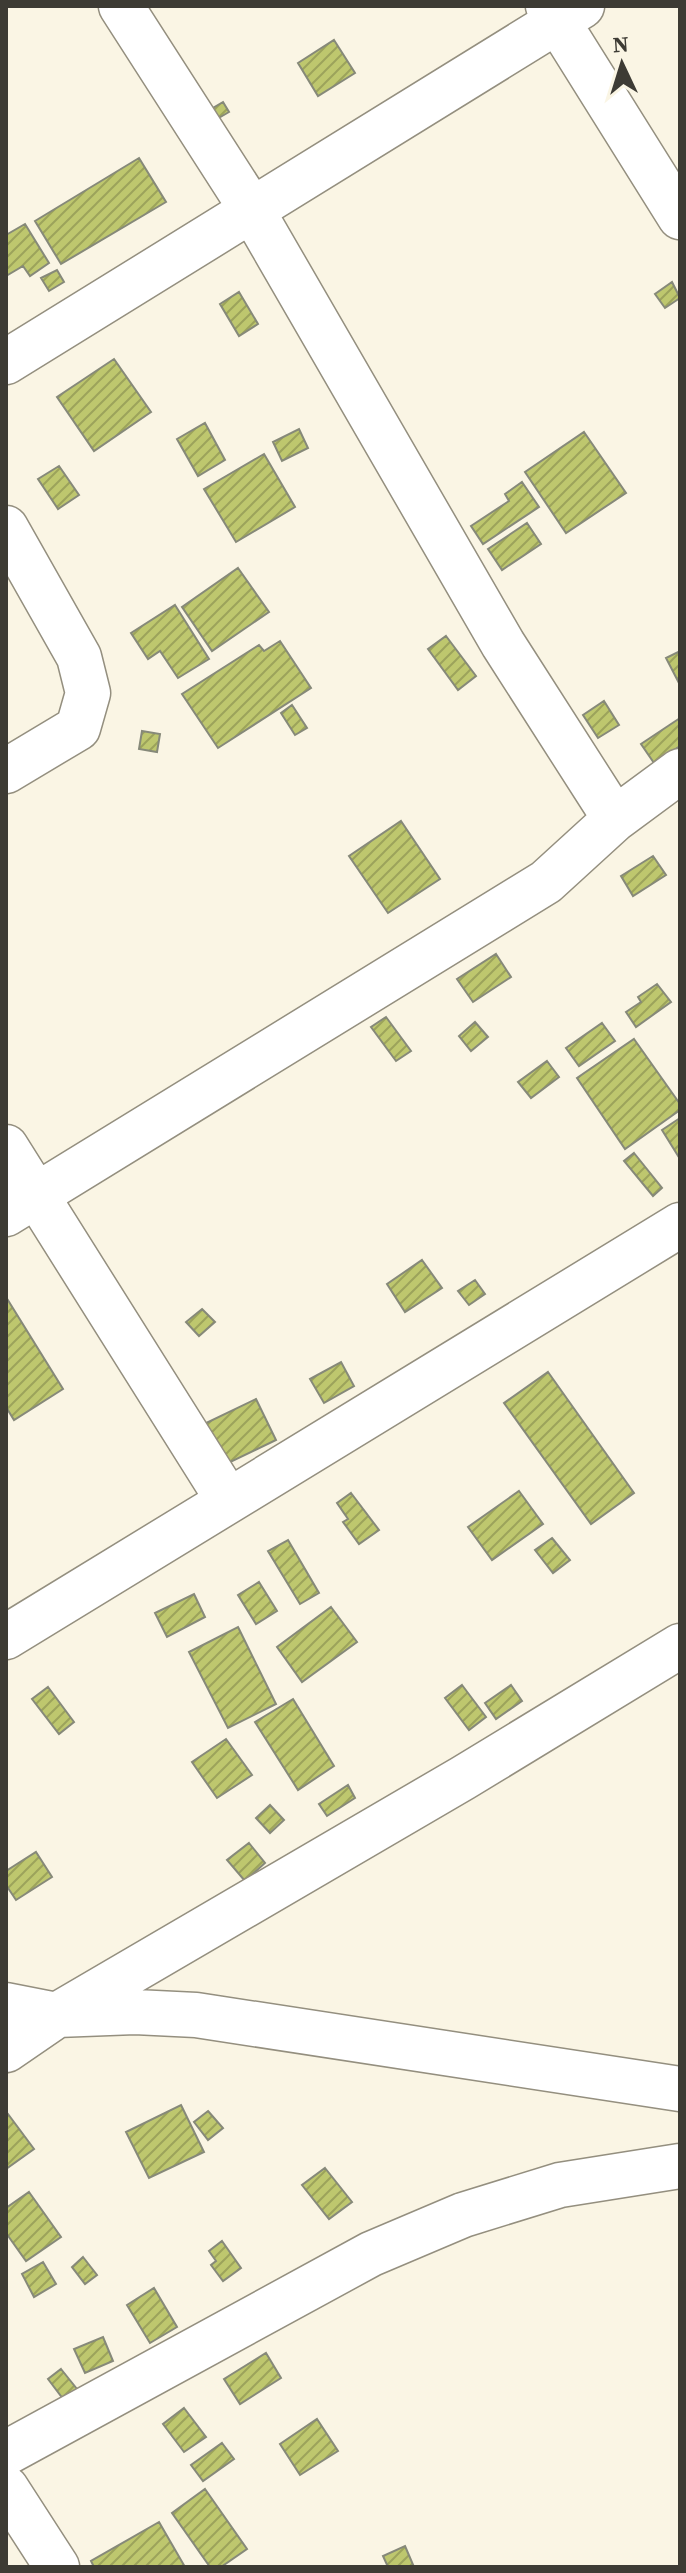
<svg xmlns="http://www.w3.org/2000/svg" width="686" height="2573" font-family="'Source Serif 4',serif">
<style>
.building{fill:url(#building-hatch);stroke:#868979;stroke-width:2}
.lines{fill:none;stroke-linecap:round;stroke-linejoin:round}
.street-casing{stroke:#948f7f;stroke-width:47}
.street{stroke:#fff;stroke-width:44}
</style>
<defs>
<pattern id="building-hatch" width="6" height="6" patternUnits="userSpaceOnUse" patternTransform="scale(2)"><rect width="6" height="6" fill="#bec76e"/><path d="M-1 1l2-2M0 6l6-6M5 7l2-2" fill="none" stroke="#9ca35b"/></pattern>
</defs>
<rect width="100%" height="100%" fill="#faf5e4"/>
<path class="building" d="M334 40 355 73 318 96 298 63Z
M223 102 229 112 217 119 211 109Z
M139 158 166 202 61 264 35 221Z
M25 224 49 263 30 276 23 266 6 276V235Z
M57 270 64 282 49 291 41 278Z
M672 282 680 298 665 308 655 294Z
M239 292 258 324 239 336 220 304Z
M114 359 151 412 94 451 57 397Z
M205 423 225 460 198 476 177 439Z
M299 429 308 448 282 461 273 442Z
M584 432 626 493 566 533 525 472Z
M264 454 295 507 236 542 204 489Z
M59 466 79 495 58 509 38 479Z
M522 482 539 507 483 544 471 526 509 501 505 494Z
M527 523 541 544 502 570 488 549Z
M238 568 269 612 212 651 182 607Z
M175 605 209 659 178 678 160 651 148 659 131 633Z
M446 636 476 676 458 690 428 649Z
M280 641 311 688 218 748 182 694 259 645 264 651Z
M680 651V685L666 658Z
M604 701 619 725 598 738 583 715Z
M292 705 307 728 295 735 281 713Z
M680 718V746L654 763 641 744Z
M142 731 160 734 157 752 139 749Z
M401 821 440 879 388 913 349 856Z
M653 856 666 875 633 896 621 876Z
M496 954 511 977 473 1002 457 979Z
M657 984 671 1002 636 1027 626 1012 641 1002 638 997Z
M386 1017 411 1051 396 1061 371 1027Z
M475 1022 488 1037 471 1051 459 1036Z
M602 1023 615 1041 579 1066 566 1048Z
M634 1039 680 1104V1110L625 1149 577 1078Z
M547 1061 559 1077 531 1098 518 1082Z
M680 1118V1159L662 1130Z
M634 1153 662 1188 653 1196 624 1161Z
M422 1260 442 1288 405 1312 387 1284Z
M475 1280 485 1294 469 1305 458 1291Z
M6 1297 63 1389 14 1420 6 1407Z
M202 1309 215 1322 199 1336 186 1322Z
M341 1362 354 1386 324 1403 310 1379Z
M548 1372 634 1493 591 1524 504 1403Z
M256 1399 276 1440 222 1466 202 1425Z
M519 1491 543 1524 492 1560 468 1527Z
M351 1493 379 1530 359 1544 343 1522 348 1519 337 1503Z
M552 1538 570 1560 553 1573 535 1550Z
M288 1540 319 1593 300 1604 268 1551Z
M259 1582 277 1611 256 1624 238 1595Z
M194 1594 205 1617 167 1637 155 1613Z
M331 1607 357 1642 302 1682 277 1647Z
M238 1627 276 1704 228 1728 189 1652Z
M462 1685 486 1717 469 1730 445 1698Z
M511 1685 522 1701 496 1719 485 1703Z
M48 1687 74 1722 59 1734 32 1699Z
M293 1699 334 1766 298 1790 255 1722Z
M226 1739 252 1775 217 1798 192 1762Z
M348 1785 355 1798 327 1816 319 1804Z
M270 1805 284 1820 270 1833 256 1818Z
M249 1843 265 1863 245 1881 227 1860Z
M36 1852 52 1877 16 1900 6 1885V1871Z
M181 2105 204 2152 149 2178 126 2132Z
M208 2111 223 2128 208 2140 194 2122Z
M8 2114 34 2149 6 2169V2115Z
M325 2168 352 2202 329 2219 302 2185Z
M29 2192 61 2237 26 2261 6 2233V2208Z
M222 2241 241 2268 223 2281 211 2265 216 2261 209 2251Z
M83 2257 97 2275 85 2284 72 2267Z
M43 2262 56 2284 34 2297 22 2274Z
M154 2288 177 2327 150 2343 127 2305Z
M103 2337 113 2361 85 2373 74 2349Z
M266 2353 281 2378 240 2404 224 2379Z
M61 2369 81 2394 67 2404 48 2379Z
M184 2408 206 2437 184 2452 163 2424Z
M317 2419 338 2451 300 2475 280 2444Z
M222 2443 234 2459 203 2481 191 2465Z
M205 2489 247 2549 221 2567H210L172 2513Z
M159 2522 185 2567H94L91 2561Z
M405 2546 414 2567H388L383 2556Z"/>
<g class="lines">
<g class="street-casing">
<path id="street" d="M121 6 252 210 503 644 615 819
M548 6 680 217
M6 362 582 6
M6 528 79 657 88 693 78 728 6 771
M6 1147 228 1500
M6 1214 546 882 615 819 680 771
M6 1637 680 1225
M6 2005 57 2015 135 2012 196 2015 680 2089
M6 2050 57 2015 463 1778 680 1646
M6 2453 371 2254 463 2215 560 2185 680 2166
M6 2488 57 2567"/>
</g>
<use href="#street" class="street"/>
</g>
<rect width="686" height="2573" fill="none" stroke="#3d3b34" stroke-width="16"/>
<g transform="translate(622 64) rotate(356)" stroke="#faf5e4" stroke-width="6" paint-order="stroke">
<path d="M0-6L14 30L0 20L-14 30Z" fill="#3d3b34"/>
<text y="-12" font-size="22" font-weight="bold" text-anchor="middle" fill="#3d3b34">N</text>
</g>
</svg>
